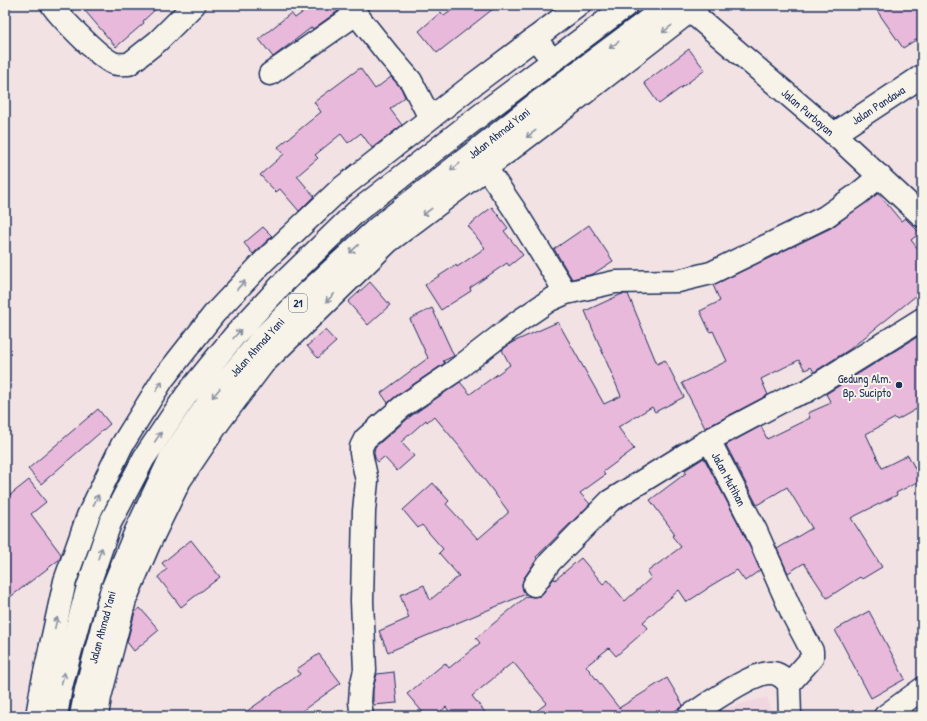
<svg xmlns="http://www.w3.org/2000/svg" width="927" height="721" font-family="'Patrick Hand',sans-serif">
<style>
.built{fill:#f0d6e1}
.building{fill:#e9b9db;stroke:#1b2f5e}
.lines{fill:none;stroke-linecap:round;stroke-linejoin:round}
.street-casing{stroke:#1b2f5e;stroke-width:25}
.secondary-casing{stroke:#1b2f5e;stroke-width:25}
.highway-casing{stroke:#1b2f5e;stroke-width:25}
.street{stroke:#f7f3e8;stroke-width:22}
.secondary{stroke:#f7f3e8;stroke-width:22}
.highway{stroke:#f7f3e8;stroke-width:22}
.oneway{stroke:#8991a3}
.poi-dot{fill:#1b2f5e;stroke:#f7f3e8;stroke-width:1.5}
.labels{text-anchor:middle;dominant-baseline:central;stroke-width:4;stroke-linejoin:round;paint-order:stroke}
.shield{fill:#f7f3e8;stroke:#5d6a87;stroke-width:1}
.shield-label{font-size:11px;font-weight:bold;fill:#1b2f5e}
.street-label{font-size:12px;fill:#1b2f5e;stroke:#f7f3e8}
.poi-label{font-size:12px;fill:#1b2f5e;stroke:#f7f3e8;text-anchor:end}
</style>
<rect width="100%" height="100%" fill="#f3e2e4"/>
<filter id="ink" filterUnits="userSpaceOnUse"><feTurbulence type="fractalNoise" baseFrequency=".025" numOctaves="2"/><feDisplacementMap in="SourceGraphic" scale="8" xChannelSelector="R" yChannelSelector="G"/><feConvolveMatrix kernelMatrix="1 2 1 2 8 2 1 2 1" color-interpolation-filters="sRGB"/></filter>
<g filter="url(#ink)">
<path class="built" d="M767 697 772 716H721L719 710Z"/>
<path class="building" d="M80 5H160L143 21 144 23 116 47Z
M313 5H337L338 11 313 29 312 27 273 57 259 39 291 13 295 18Z
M459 5H498L437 53 419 31 441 12 444 16Z
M873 5H922V36L903 48Z
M689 49 705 70 659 104 644 83Z
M360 68 375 89 391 77 401 88 405 97 390 109 402 125 372 148 361 133 348 143 341 134 315 155 318 158 297 176 314 196 299 211 280 189 276 192 260 175 284 154 278 147 321 112 314 102Z
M878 193 901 221 905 218 920 233 911 240 922 254V291L850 349 814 372 811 367 805 370 799 360 761 379 768 395 705 428 682 383 727 361 713 331 710 332 700 311 720 301 713 285 831 228Z
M492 207 508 228 504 231 523 255 509 266 507 263 470 288 471 291 441 310 425 285 456 265 457 267 485 248 468 226Z
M589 225 613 261 593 274 572 279 554 249Z
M263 227 272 236 253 254 244 243Z
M370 282 390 305 368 325 348 302Z
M622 294H628L657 364 665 360 684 397 655 412 652 407 618 427 634 449 603 472 605 475 580 493 590 504 536 557 537 559 524 578 522 584 523 590 526 594 388 652 379 631 409 618 400 595 424 585 430 600 459 576 439 553 443 549 422 525 418 528 403 510 433 483 449 501 446 504 478 539 508 513V511L459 446 434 416 427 422 426 420 401 442 414 456 397 471 384 457 378 462 375 458 374 452 375 447 411 416 460 382 470 394 510 365 502 350 513 342 558 322 604 404 621 396 585 311Z
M432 308 454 356 443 361 445 363 396 396 388 403 381 393 428 358 410 319Z
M325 330 336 342 318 358 307 346Z
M922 334V406L897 420 895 418 866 434 882 468 908 455 921 480 896 493 897 495 851 518 882 567 862 579 860 577 827 598 804 563 788 573 777 549 812 528 787 487 757 505 726 445 761 426 767 439 810 418 808 413 831 403 826 394Z
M98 409 110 424 41 484 28 469Z
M704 458 745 536 760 570 745 581 737 570 707 588V589L687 602 679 590 643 622 648 628 616 656 609 648 586 666 619 708 667 678 683 705 681 707 666 716H530L547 703 513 662 472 696 488 716H453L446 707 435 716H426L407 694 445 663 449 668 480 643 476 638 527 596 533 597 540 596 544 592 554 578 555 580 581 558 603 584 608 580 625 601 651 578 647 572 681 547 672 536 675 534 650 500 686 473 685 470Z
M29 480 46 502 31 514 61 554 60 559 5 601V499Z
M191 540 220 577 181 607 158 577 167 569 162 563Z
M140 608 159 630 134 651 127 642 135 612Z
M869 611 905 679 871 698 835 630Z
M319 654 341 683 295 716H240L300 674 297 669Z
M394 672 397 703 373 705V689L377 674Z"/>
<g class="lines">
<g class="street-casing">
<path id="street" d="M52 5C61 18 99 57 113 63 117 65 124 64 129 64L158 41 194 5
M349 5 387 53 411 81 430 118
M270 74 356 14
M834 134 922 76
M486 168 514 209 566 293
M709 440 756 531 793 615 812 651V658L789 684 790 716
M534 585 550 562 610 501 709 440 788 398 807 391 922 319
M362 716 360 702 361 687 365 670 362 601 364 511 367 481 361 453V447L365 439 403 406 452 373 519 321 550 300 566 293 615 282 678 281 711 273 825 217 858 194 880 176
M689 716C705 706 754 671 771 673 779 673 784 678 789 684
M885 716 922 689"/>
</g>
<g class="secondary-casing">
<path id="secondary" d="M690 11 834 134 922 216
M37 716 42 686 65 581 88 516 122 445 163 379 214 314 263 262 339 190 474 84 579 5
M97 716 100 697 125 600 149 544 180 480 219 422 263 364 388 242 555 116 698 5"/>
</g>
<g class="highway-casing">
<path id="highway" d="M535 38 553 61
M542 99 555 116
M56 716 61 687 87 590 110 523 144 458 187 394 235 335 284 282 356 212 487 110 627 5
M81 716 86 690 111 592 136 531 170 459 210 400 261 339 307 293 377 228 542 99 668 5"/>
</g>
<use href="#street" class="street"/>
<use href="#secondary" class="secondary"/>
<use href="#highway" class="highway"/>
</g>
<defs><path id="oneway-shaft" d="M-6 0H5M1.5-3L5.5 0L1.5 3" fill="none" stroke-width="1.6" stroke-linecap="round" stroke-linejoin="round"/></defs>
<g class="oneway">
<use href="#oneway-shaft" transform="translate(667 29) rotate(142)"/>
<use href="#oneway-shaft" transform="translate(614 45) rotate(143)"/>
<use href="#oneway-shaft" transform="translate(531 134) rotate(143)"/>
<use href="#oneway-shaft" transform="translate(455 167) rotate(142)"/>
<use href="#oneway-shaft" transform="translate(427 212) rotate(143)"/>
<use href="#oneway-shaft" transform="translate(354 249) rotate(137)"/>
<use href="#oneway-shaft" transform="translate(241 285) rotate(-47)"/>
<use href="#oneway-shaft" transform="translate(330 298) rotate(136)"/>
<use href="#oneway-shaft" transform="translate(237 334) rotate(-49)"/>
<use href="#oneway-shaft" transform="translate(159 386) rotate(-58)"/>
<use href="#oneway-shaft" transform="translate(216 393) rotate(130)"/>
<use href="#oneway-shaft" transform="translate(158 437) rotate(-56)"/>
<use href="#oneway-shaft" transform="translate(96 500) rotate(-64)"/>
<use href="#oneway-shaft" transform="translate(100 553) rotate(-71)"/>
<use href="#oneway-shaft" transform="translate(56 623) rotate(-77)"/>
<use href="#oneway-shaft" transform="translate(63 678) rotate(-75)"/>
</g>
</g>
<circle class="poi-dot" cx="899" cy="385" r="4"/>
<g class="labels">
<rect class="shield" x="289" y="294" width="18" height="18" rx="3"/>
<g class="shield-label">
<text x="298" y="303">21</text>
</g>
<g class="street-label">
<text transform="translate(878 105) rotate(-33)">Jalan Pandawa</text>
<text transform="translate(808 112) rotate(41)">Jalan Purbayan</text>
<text transform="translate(499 133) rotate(-38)">Jalan Ahmad Yani</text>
<text transform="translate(257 347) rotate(-48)">Jalan Ahmad Yani</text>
<text transform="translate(729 479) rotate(62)">Jalan Mutihan</text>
<text transform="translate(102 627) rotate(-75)">Jalan Ahmad Yani</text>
</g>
<g class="poi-label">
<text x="891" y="378">Gedung Alm.<tspan x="891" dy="14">Bp. Sucipto</tspan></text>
</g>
</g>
<rect width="927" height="721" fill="none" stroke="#f7f3e8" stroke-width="20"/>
<rect x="10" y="10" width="907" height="701" fill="none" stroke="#1b2f5e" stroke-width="1.5" filter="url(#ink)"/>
</svg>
